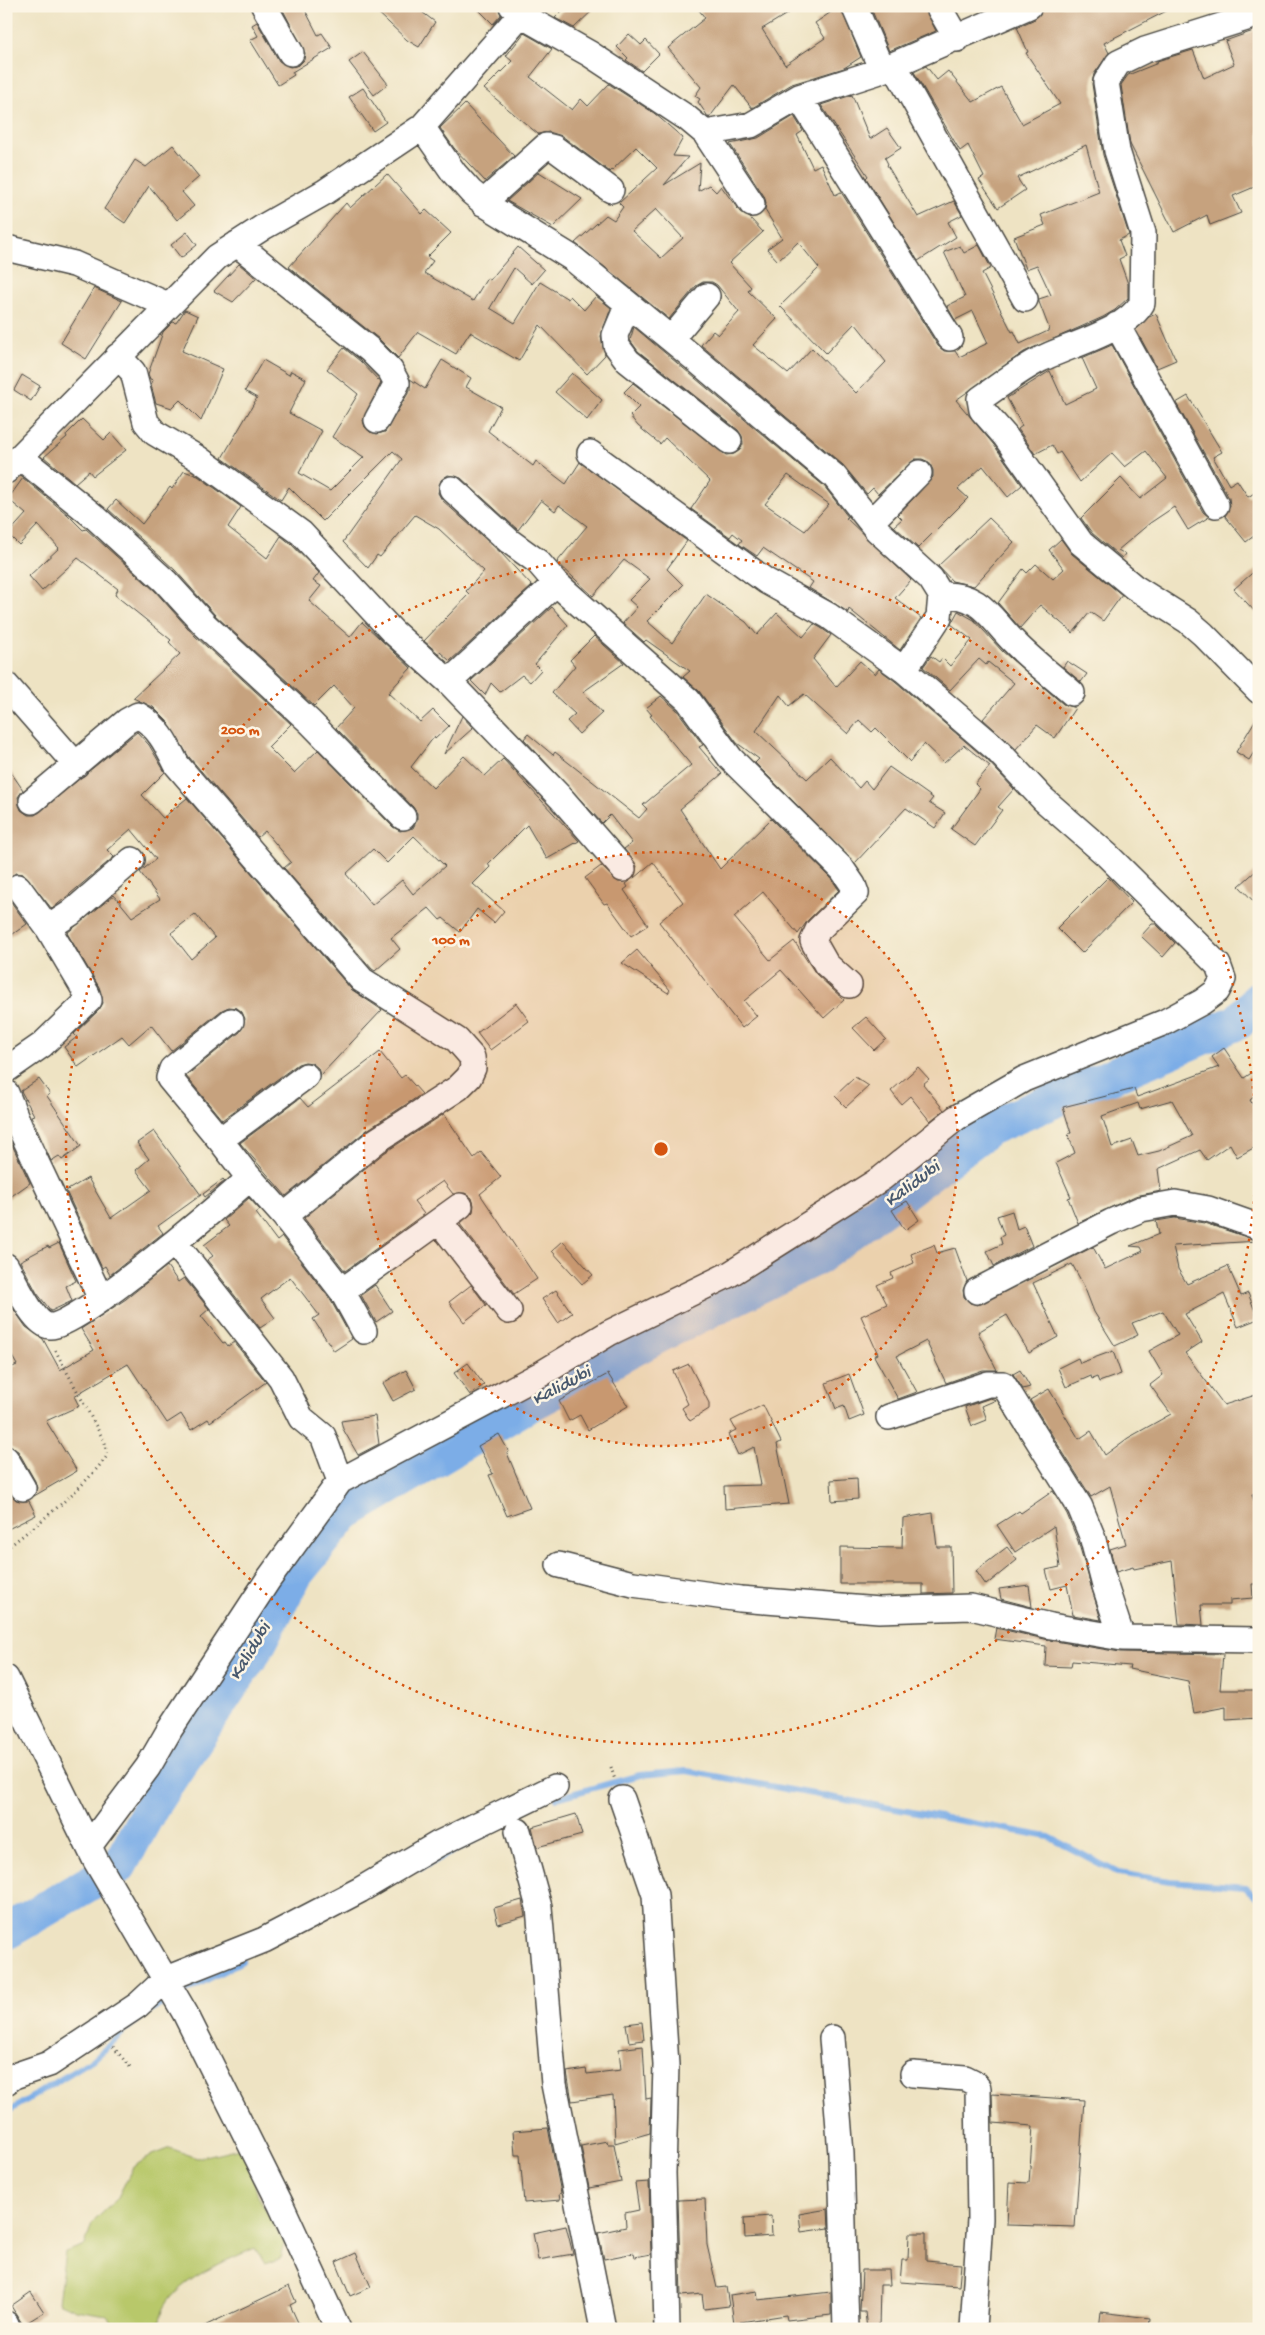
<svg xmlns="http://www.w3.org/2000/svg" width="1265" height="2335" font-family="'Gochi Hand',sans-serif">
<style>
.green{fill:#b8c86b;stroke:#727a4b}
.lines{fill:none;stroke-linecap:round;stroke-linejoin:round}
.stream{stroke:#7bade7;stroke-width:6}
.river{stroke:#7bade7;stroke-width:36}
.building{fill:#c6a27e;fill-rule:evenodd}
.minor-casing{stroke:#484742;stroke-width:28}
.path{stroke:#484742;stroke-width:3;stroke-dasharray:1 4;stroke-linecap:butt}
.minor{stroke:#fff;stroke-width:25}
.ring{fill:none;stroke:#d5540f;stroke-width:2.5;stroke-dasharray:2.5 5}
.labels{text-anchor:middle;dominant-baseline:central;stroke-width:5;stroke-linejoin:round;paint-order:stroke}
.water-label{font-size:19px;font-style:italic;fill:#47586d;stroke:#fcf5e5}
.centre{fill:#d5540f;stroke:#fcf5e5;stroke-width:2.5}
.ring-label{font-size:15px;text-anchor:middle;font-weight:bold;fill:#d5540f;stroke:#fcf5e5;stroke-width:5;stroke-linejoin:round;paint-order:stroke}
</style>
<rect width="100%" height="100%" fill="#fcf5e5"/>
<filter id="ink" filterUnits="userSpaceOnUse"><feTurbulence type="fractalNoise" baseFrequency=".02" numOctaves="2"/><feDisplacementMap in="SourceGraphic" scale="10" xChannelSelector="R" yChannelSelector="G"/><feConvolveMatrix kernelMatrix="1 2 1 2 8 2 1 2 1" color-interpolation-filters="sRGB"/></filter>
<filter id="wash" filterUnits="userSpaceOnUse"><feTurbulence type="fractalNoise" baseFrequency=".0096" numOctaves="4" result="noise"/><feDisplacementMap in="SourceGraphic" scale="20" xChannelSelector="R" yChannelSelector="G"/><feGaussianBlur stdDeviation="1.12" result="paint"/><feColorMatrix in="noise" values="0 0 0 0 0 0 0 0 0 0 0 0 0 0 0 0 0 1.4 0 .05"/><feComposite in="paint" operator="in"/></filter>
<g filter="url(#wash)">
<rect width="100%" height="100%" fill="#eee3c3"/>
<path class="green" d="M244 2147 259 2199 285 2244 281 2258 265 2264 255 2248C222 2263 159 2285 159 2329H114L107 2315 75 2310 58 2302 65 2252 85 2245 92 2223 117 2199 133 2167 152 2155 170 2148 197 2158Z"/>
<g class="lines">
<path class="stream" d="M557 1798 640 1775 687 1771 1049 1837 1118 1873 1170 1881 1245 1887 1259 1900
M419 1869 488 1833
M180 1994 242 1961
M6 2113 95 2058 142 2015 171 1999"/>
<path class="river" d="M6 1932 119 1866 152 1805 259 1643 293 1577 345 1513 524 1407 661 1334 819 1256 989 1128 1238 1022 1259 999"/>
</g>
<g id="blocks">
<path class="building" d="M284 6H303L318 35 322 33 332 48 292 72 294 75 278 85 250 40 258 36 252 25 257 22 279 61 290 67 299 65 304 60 305 53 282 8Z
M371 6H414L435 22 419 47 407 40Z
M475 6H498L501 15 493 24Z
M567 6H597L574 28 555 18Z
M696 6H800L762 29 785 65 825 38 815 23 840 6 861 57 844 68 792 84 752 108 734 85 709 118 698 102 700 99 695 96 701 87 668 48 705 18Z
M870 6H924L936 31 889 51Z
M1046 6H1176L1104 43 1109 53 1094 74 1092 84 1103 155 1129 235 1119 240 1125 256 1119 259 1128 284V298L1115 310 1103 317 1024 352 956 400 994 445 1022 485 1008 497 983 466 958 489 968 498 918 548 894 526 902 519 898 515 933 477V470L929 462 922 459H915L878 494 873 488 867 494 843 465 701 345 713 331 718 335 739 312 717 285 712 282H703L696 286 669 319 575 243 606 215 614 220 623 207 619 203 657 168 636 147 610 172 562 136 549 132 538 134 484 89 512 61 506 56 524 33 552 49 530 77 572 110 581 99 588 106 609 84 654 113 683 138 673 156 688 157 664 185 700 163 698 191 709 185 716 192 721 186 740 212 750 218 763 232 729 263 751 287 748 291 777 319 753 345 788 374 812 348 856 393 886 362 855 323 826 353 780 306 819 268 798 242 778 261 767 249 782 238 765 210 766 203 764 196 730 144 758 138 794 116 803 131 797 135 813 168 821 164 835 195 841 192 938 346 944 351H955L959 357 988 343 973 311 955 320 947 306 965 297 944 252 960 246 964 253 979 245 991 268 982 273 1012 332 1014 331 1020 344 1048 331 1049 328 1039 302V299L1051 295 1037 265 1026 269 1014 237 1045 225 1041 215 1099 192 1086 145 1017 178 1025 190 998 208 979 180 984 177 968 145 960 151 914 72 926 66 937 80 948 71 973 102 1001 87 1022 124 1060 104 1026 53 1028 52 1017 27 1035 19ZM656 209 683 238 661 258 632 231Z
M1259 29V185L1233 196 1241 213 1210 225 1207 215 1174 232 1130 144 1121 85 1128 75 1158 63 1157 61 1193 50 1204 78 1234 64 1225 41Z
M629 34 641 45 646 40 659 54 642 71 626 60 628 58 617 47Z
M363 52 388 84 374 95 349 62Z
M363 88 386 122 373 131 349 97Z
M852 95 870 139 887 128 901 148 885 158 888 164 887 165 918 217 954 201 962 215 948 222 956 237 918 261 866 178 868 176 821 105Z
M465 104 514 156 485 181 454 148 440 128Z
M173 145 199 177 182 192 194 206 177 220 149 186 125 223 104 209 135 160 146 167Z
M539 172 582 199 553 227 507 201Z
M387 174 422 214 426 210 451 233 427 257 433 261 424 273 473 301 487 278 490 280 518 247 544 270 532 284 514 268 490 308 515 323 540 282 568 299 570 296 584 310 596 296 611 308 601 336 605 355 587 374 540 325 519 361 470 332 456 354 418 332 398 358 379 339 289 267 346 203 350 208Z
M187 232 197 245 181 258 171 245Z
M239 264 256 278 233 302 214 291Z
M94 288 122 301 86 359 61 343Z
M185 310 198 316 182 351 223 369 201 421 180 400 172 408 156 403 151 385 153 380 150 379 148 374 163 332 173 322 176 323Z
M1156 314 1176 360 1157 368 1136 330 1149 317Z
M634 327 824 486 848 517 846 518 911 580 895 598 921 618 900 650 849 609 848 612 809 588 813 582 763 548 757 556 739 544 742 540 733 533 730 537 691 509 710 481 665 438 660 444 638 426 630 416 639 407 624 392 633 383 726 455 734 454 740 450 743 444 742 436 738 430 638 351 630 340ZM788 475 829 504 805 531 765 504Z
M1112 345 1203 512 1209 517 1188 530 1174 507 1150 523 1118 550 1125 554 1122 558 1092 533 1081 518 1121 478 1140 499 1167 478 1146 451 1125 467 1112 453 1080 482 1060 452 1057 454 1052 445 1035 454 1018 429 1022 426 1007 398 1050 371 1065 404 1096 389 1082 358Z
M344 348 360 361 381 383 363 420 365 427 370 432 377 434 385 432 410 390V379L425 389 442 360 471 378 466 387 501 407 488 431 533 466 536 461 566 484 580 462 687 541 667 569 683 585 647 621 672 643 706 594 746 622 757 635 777 613 803 637 814 624 821 628 831 635 813 659 836 687 860 661 875 674 879 669 895 681 986 759 1014 789 998 807 1002 810 975 846 951 829 980 789 975 784 990 766 964 745 944 763 924 744 910 762 876 728 872 732 859 720 848 734 804 694 789 706 780 695 756 731 807 779 830 757 859 788 865 781 872 789 889 767 933 798 929 803 945 813 935 828 906 808 855 863 755 763 759 759 737 743 699 691 683 677 690 671 646 640 644 642 623 623 637 607 629 600 650 579 624 560 593 596 557 562 587 526 559 505 555 511 541 500 518 530 461 478 448 475 441 480 438 493 442 500 501 553 532 586 450 661 440 652 438 653 424 641 469 594 466 591 484 571 439 529 415 515 380 557 377 555 368 568 343 542 402 459 393 451 323 521 289 487 281 500 222 458 257 398 245 391 263 360 289 375 291 371 306 379 289 413 322 431 299 473 330 491 364 457 332 437 358 394 327 369Z
M572 373 602 400 587 420 555 392Z
M22 375 40 386 31 401 14 390Z
M1188 396 1222 452 1213 457 1229 485 1237 480 1248 497 1259 490V532L1246 542 1225 516 1230 506 1229 498 1176 403Z
M82 419 104 440 111 433 126 450 93 476 89 471 75 483 44 457 67 437 66 435Z
M184 471 198 476 241 507 228 527 267 558 281 536 291 544 319 573 313 581 321 586 309 601 350 637 362 622 411 668 388 693 420 722 433 710 449 726 435 739 434 737 411 767 433 788 464 756 485 776 503 759 579 841 547 859 527 825 488 864 490 867 473 884 504 911 494 923 477 909 460 932 443 918 440 920 429 908 391 938 400 949 375 971 372 969 284 868 291 862 265 831 258 837 189 757 167 721 153 707 133 698 180 654 169 642 171 640 115 595 118 589 78 558 42 591 29 576 59 548 38 525 19 545 8 534 26 514 8 499 23 478 67 514 83 530 86 529 155 591 195 636 291 724 268 747 294 773 318 750 393 827 400 831 413 828 417 820V813L413 807 336 728 354 708 334 686 314 706 215 615 175 570 108 509 116 500 142 524 170 487 172 489ZM414 836 445 866 413 894 402 880 372 905 346 874 373 849 387 863Z
M989 518 1014 542 974 586 952 581 938 566Z
M1061 539 1072 554 1122 595 1103 621 1090 612 1073 633 1040 605 1020 628 998 603 1023 569 1027 573 1036 564 1053 579 1064 569 1049 550Z
M1259 567V616L1234 589Z
M552 607 568 625 535 664 541 670 530 682 522 675 500 692 491 683 485 695 471 681Z
M958 611 974 620 1002 651 1063 704 1075 708 1055 738 1037 725 1016 749 983 719 1014 683 988 662 986 665 979 659 950 690 923 667 931 656 939 662 942 658 950 666 972 640 951 624Z
M594 636 624 663 583 692 602 713 579 734 567 721 575 714 552 693 575 666 570 660Z
M1067 661 1087 674 1081 682 1063 667Z
M661 696 677 710 703 745 699 747 722 774 680 809 720 869 771 819 831 878 839 890 808 920 798 934 763 892 734 917 770 960 794 941 816 974 844 1000 824 1018 781 970 744 1001 757 1016 742 1028 659 922 683 902 653 862 634 878 637 866 624 849 632 843 610 815 602 823 524 739 528 734 553 755 555 752 639 818 647 809 643 805 691 765 650 716 652 715 646 708Z
M1259 714V744L1249 760 1236 752Z
M462 716 473 728 444 754Z
M137 732 149 745 165 772 142 795 163 818 187 798 351 989 382 1010 320 1076 318 1068 312 1063 305 1062 298 1064 222 1120 186 1076 240 1032 245 1019 242 1012 237 1008 229 1007 222 1010 171 1051 151 1025 129 1044 122 1036 78 1067 64 1047 77 1037 74 1034 99 1010 103 1003 99 987 67 933 114 895 132 917 160 899 140 872 156 859 131 829 107 850 114 857 52 909 24 874 16 873 6 879V765L23 790 18 797 21 810 28 815H35ZM195 914 215 938 191 959 171 933Z
M601 866 618 882 630 881 626 884 628 887 624 890 648 925 631 936 607 903 604 904 585 878Z
M1259 868V907L1239 886Z
M1108 877 1132 902 1082 953 1057 928Z
M6 895 27 924 6 939Z
M1152 924H1156L1175 943 1163 957 1141 936Z
M637 950 670 990 668 993 622 963Z
M516 1003 529 1021 490 1050 477 1033Z
M866 1017 886 1039 874 1050 853 1028Z
M1224 1048 1244 1078 1259 1068V1093L1250 1100 1259 1116V1145L1237 1157 1230 1144 1207 1160 1200 1150 1158 1169 1161 1191 1135 1196 1078 1223 1068 1198 1071 1197 1056 1163 1075 1153 1068 1134 1071 1133 1063 1107 1134 1089 1137 1097 1219 1067 1212 1057ZM1172 1100 1192 1136 1159 1151 1138 1156 1132 1140 1112 1147 1102 1116 1138 1103 1140 1109Z
M380 1052 401 1078 405 1075 422 1094 367 1130 286 1196 240 1143 300 1098 308 1107Z
M918 1067 929 1079 923 1084 944 1110 930 1121 910 1096 901 1104 891 1091Z
M855 1077 869 1086 846 1107 835 1096Z
M39 1079 50 1094 47 1096 81 1146 62 1160 59 1156 51 1161 31 1116 34 1115 21 1091Z
M444 1114 474 1158 481 1152 501 1177 480 1194 537 1279 514 1294 460 1224 473 1212 474 1205 472 1198 465 1193 453 1194 443 1181 414 1201 424 1214 345 1271 304 1218 384 1153Z
M154 1131 201 1195 158 1226 163 1233 110 1275 105 1266 102 1268 66 1191 88 1178 111 1218 151 1190 136 1170 149 1159 137 1143Z
M6 1132 30 1183 6 1200Z
M223 1179 225 1181 205 1197 203 1194Z
M249 1198 260 1210 256 1213 277 1241 282 1237 330 1299 352 1339 334 1351 313 1319 319 1315 290 1277 261 1299 275 1318 260 1328 207 1260 213 1256 204 1245 229 1226 224 1220Z
M907 1201 919 1220 905 1230 892 1210Z
M1012 1211 1017 1229 1024 1226 1032 1246 994 1266 987 1251 1002 1244 1000 1237 1004 1235 997 1216Z
M1175 1218 1204 1223 1259 1241 1173 1246 1178 1269 1187 1284 1228 1266 1241 1296 1248 1293 1258 1319 1238 1327 1224 1294 1185 1314 1202 1342 1185 1353 1224 1405 1259 1394V1493L1252 1494 1259 1518V1584H1252L1253 1598 1230 1600V1605H1201L1203 1625 1179 1624 1172 1561 1134 1569 1133 1567 1116 1572 1110 1549 1126 1544 1110 1486 1091 1497 1030 1400 1049 1389 1079 1439 1091 1431 1105 1455 1128 1438 1171 1414 1150 1385 1163 1375 1149 1351 1178 1335 1163 1311 1132 1323 1138 1335 1115 1346 1094 1312 1084 1286 1072 1264 1033 1283 1058 1337 1029 1353 1007 1315 978 1332 997 1370H983L946 1383 926 1341 897 1356 917 1392 898 1399 874 1356 878 1354 861 1316 887 1304 877 1285 893 1278 891 1273 914 1263 911 1254 934 1245 937 1253 955 1248 967 1281 963 1290 964 1297 970 1303 977 1305 1093 1247 1105 1269 1143 1251 1141 1247 1130 1246 1159 1234 1156 1221Z
M563 1241 593 1275 582 1284 552 1251Z
M59 1243 76 1281 66 1286 72 1301 51 1311 37 1293 20 1261 48 1246 49 1248Z
M167 1266 178 1282 184 1278 209 1309 201 1316 223 1343 225 1342 228 1346 234 1342 266 1382 210 1422 208 1419 191 1430 181 1414 167 1423 128 1364 74 1396 79 1406 46 1421 77 1471 34 1496 37 1488 35 1481 18 1451 6 1445V1370L17 1365 6 1346V1306L10 1304 26 1327 43 1339 60 1370 94 1350 81 1329 126 1299Z
M375 1285 392 1311 376 1322 361 1295Z
M471 1285 486 1305 464 1322 449 1302Z
M556 1290 572 1313 558 1323 542 1299Z
M1113 1351 1121 1374 1099 1382 1097 1377 1092 1379 1091 1376 1066 1387 1058 1368 1078 1358 1080 1363Z
M468 1363 484 1385 470 1395 454 1373Z
M689 1364 709 1403V1409L690 1421 682 1408 688 1404 673 1371Z
M406 1370 416 1389 393 1401 383 1383Z
M1020 1370 1030 1387 1023 1389 1013 1374Z
M608 1374 628 1406 588 1430 580 1415 569 1421 559 1401Z
M849 1374 864 1415 849 1421 844 1406 836 1409 826 1383Z
M990 1398 996 1400 982 1406 987 1420 972 1426 965 1407Z
M763 1405 781 1442 777 1444 789 1504 725 1509 724 1486 761 1485 754 1447 738 1455 728 1434 736 1430 731 1421Z
M375 1416 379 1444 358 1455 343 1429 341 1421Z
M499 1434 509 1452 507 1453 530 1508 507 1516 489 1475 493 1474 478 1446Z
M857 1478 858 1499 832 1501 831 1480Z
M6 1488 16 1500 29 1501 36 1515 6 1530Z
M1053 1491 1067 1514 1078 1541 1101 1620 1073 1615 1067 1585 1051 1589 1046 1570 1060 1567 1054 1526 1015 1552 997 1525 1019 1511 1021 1513Z
M933 1513 937 1547H951L952 1593 923 1594V1584H840V1547L902 1548 903 1518Z
M1007 1547 1017 1560 986 1585 976 1571Z
M1029 1585 1032 1607 1001 1599 999 1589Z
M996 1628 1049 1640 1120 1652 1223 1654 1220 1690H1259V1718L1226 1720V1707L1194 1713 1188 1681 1129 1669 1130 1666 1072 1661 1071 1667 1045 1666 1046 1646 994 1639Z
M576 1814 582 1835 537 1847 532 1827Z
M522 1900 525 1916 498 1924 494 1908Z
M642 2022 644 2040 629 2042 626 2024Z
M643 2046 646 2099 651 2098 650 2133 615 2143 613 2095 572 2101 567 2072 586 2069 587 2074 621 2070 619 2049Z
M992 2094 1084 2100 1075 2227 1007 2225 1009 2182 1029 2183 1033 2126 993 2123Z
M548 2128 561 2193 559 2194 560 2200 524 2203 520 2155H515L513 2131Z
M607 2141 608 2144H614L621 2182 589 2188 581 2146Z
M649 2182 651 2254 635 2257 634 2253 604 2259 598 2233 626 2227 625 2213 639 2210 635 2183Z
M705 2199 707 2245 717 2288 726 2287 729 2306 704 2309 702 2294 681 2296 678 2200Z
M828 2209 829 2228 801 2232 799 2214Z
M771 2216 772 2236 745 2238 744 2218Z
M566 2226 573 2254 538 2260 533 2233Z
M909 2233H926V2261L961 2264 959 2286 900 2282 902 2260H908Z
M356 2253 371 2287 350 2296 336 2262Z
M862 2270H889L890 2285H880L879 2329H867L865 2312H860Z
M289 2286 296 2302 290 2305 301 2329H198Z
M757 2291 758 2300 831 2292V2315L787 2320 786 2315 734 2323 730 2295Z
M31 2292 44 2312 23 2325 11 2306Z
M1101 2312 1150 2318 1149 2329H1099Z"/>
</g>
</g>
<g filter="url(#ink)">
<use href="#blocks" fill-opacity="0" stroke="#484742" stroke-width="1"/>
<g class="lines">
<g class="minor-casing">
<path id="minor" d="M264 6 291 53
M512 6 521 15 590 54 687 118 705 133 751 125 799 97 877 72 1029 6
M854 6 882 70
M938 6 957 39
M1259 14 1145 50 1118 63 1106 82 1117 151 1143 233 1142 303C1126 332 1068 345 1039 360 1018 371 999 386 980 399L982 410 1005 436 1081 543 1134 587 1188 621 1203 634 1259 691
M894 65 1025 299
M799 97 950 338
M422 127 454 173 471 192 488 206 572 258 694 358 834 476 877 530 931 579 941 595 939 617 904 670
M705 133 752 204
M483 203 546 146 554 148 611 190
M237 244 370 350 390 370 397 383 377 420
M6 248 74 264 168 305
M628 304 615 335 616 345 628 361 729 441
M1117 325 1216 505
M671 339 707 296
M118 356 133 372 146 422 155 433 199 459 301 533 392 631 449 682 561 798 623 869
M20 457 96 518 165 581 205 625 310 722 403 817
M6 471 217 257 265 226 325 192 422 127 528 6
M452 489 509 541 538 562 556 583
M871 522 919 473
M941 595C981 593 990 618 1014 642 1032 661 1053 676 1072 693
M449 682 556 583 688 700 731 759 842 869 853 885 856 893 818 930 813 941 826 964 849 985
M6 685 76 765
M32 801 127 721 138 715C158 726 167 745 177 765L362 980 457 1040 472 1057 473 1068 469 1077 458 1088 376 1141 284 1216 243 1170 220 1140 306 1076
M48 928 71 913 132 860
M6 1070 42 1045 89 1000 87 994 48 928 18 887
M6 1093 21 1130 101 1299
M220 1140 169 1078 172 1069 231 1021
M284 1216 342 1291 364 1331
M439 1221 509 1311
M175 1243 281 1378 301 1418 323 1436 340 1481
M6 1266C14 1280 34 1325 50 1326 76 1329 223 1202 250 1178
M342 1291 460 1206
M977 1291 1111 1222 1141 1209 1175 1203 1208 1209 1259 1227
M889 1417 988 1384H1003L1080 1507 1092 1536 1105 1586 1122 1638
M6 1459 23 1488
M559 1565 633 1584 740 1599 879 1610 971 1607 1051 1626 1122 1638 1259 1640
M6 1678 96 1861 185 2013 281 2205 338 2329
M622 1799 655 1895 666 2065 663 2173 667 2329
M518 1831 539 1907 554 2084 603 2329
M89 1846 148 1767 170 1729 268 1580 340 1481 541 1374 609 1333 730 1274 882 1178 956 1118 1024 1079 1165 1022 1202 1002 1217 991 1223 979 1218 965 1107 855 1043 799 996 749 904 670 829 616 766 581 590 453
M832 2038 841 2154 846 2329
M913 2074 965 2078 973 2082 978 2088 980 2219 973 2329
M6 2082 14 2076 49 2064 138 2005 166 1979 264 1940 360 1890 438 1844 555 1787
M6 2324 8 2329"/>
</g>
<path class="path" d="M6 1549C42 1520 79 1493 107 1456L105 1443 54 1348
M611 1767 615 1780
M113 2047 131 2068"/>
<use href="#minor" class="minor"/>
</g>
</g>
<circle cx="661" cy="1149" r="297" fill="#d5540f" fill-opacity=".12"/>
<g class="ring">
<circle cx="661" cy="1149" r="297"/>
<circle cx="661" cy="1149" r="595"/>
</g>
<g class="labels">
<g class="water-label">
<text transform="translate(913 1185) rotate(-37)">Kalidubi</text>
<text transform="translate(562 1387) rotate(-28)">Kalidubi</text>
<text transform="translate(251 1652) rotate(-59)">Kalidubi</text>
</g>
</g>
<circle cx="661" cy="1149" r="8" class="centre"/>
<g class="ring-label">
<text x="240" y="734">200 m</text>
<text x="451" y="944">100 m</text>
</g>
<rect width="1265" height="2335" fill="none" stroke="#fcf5e5" stroke-width="25"/>
</svg>
